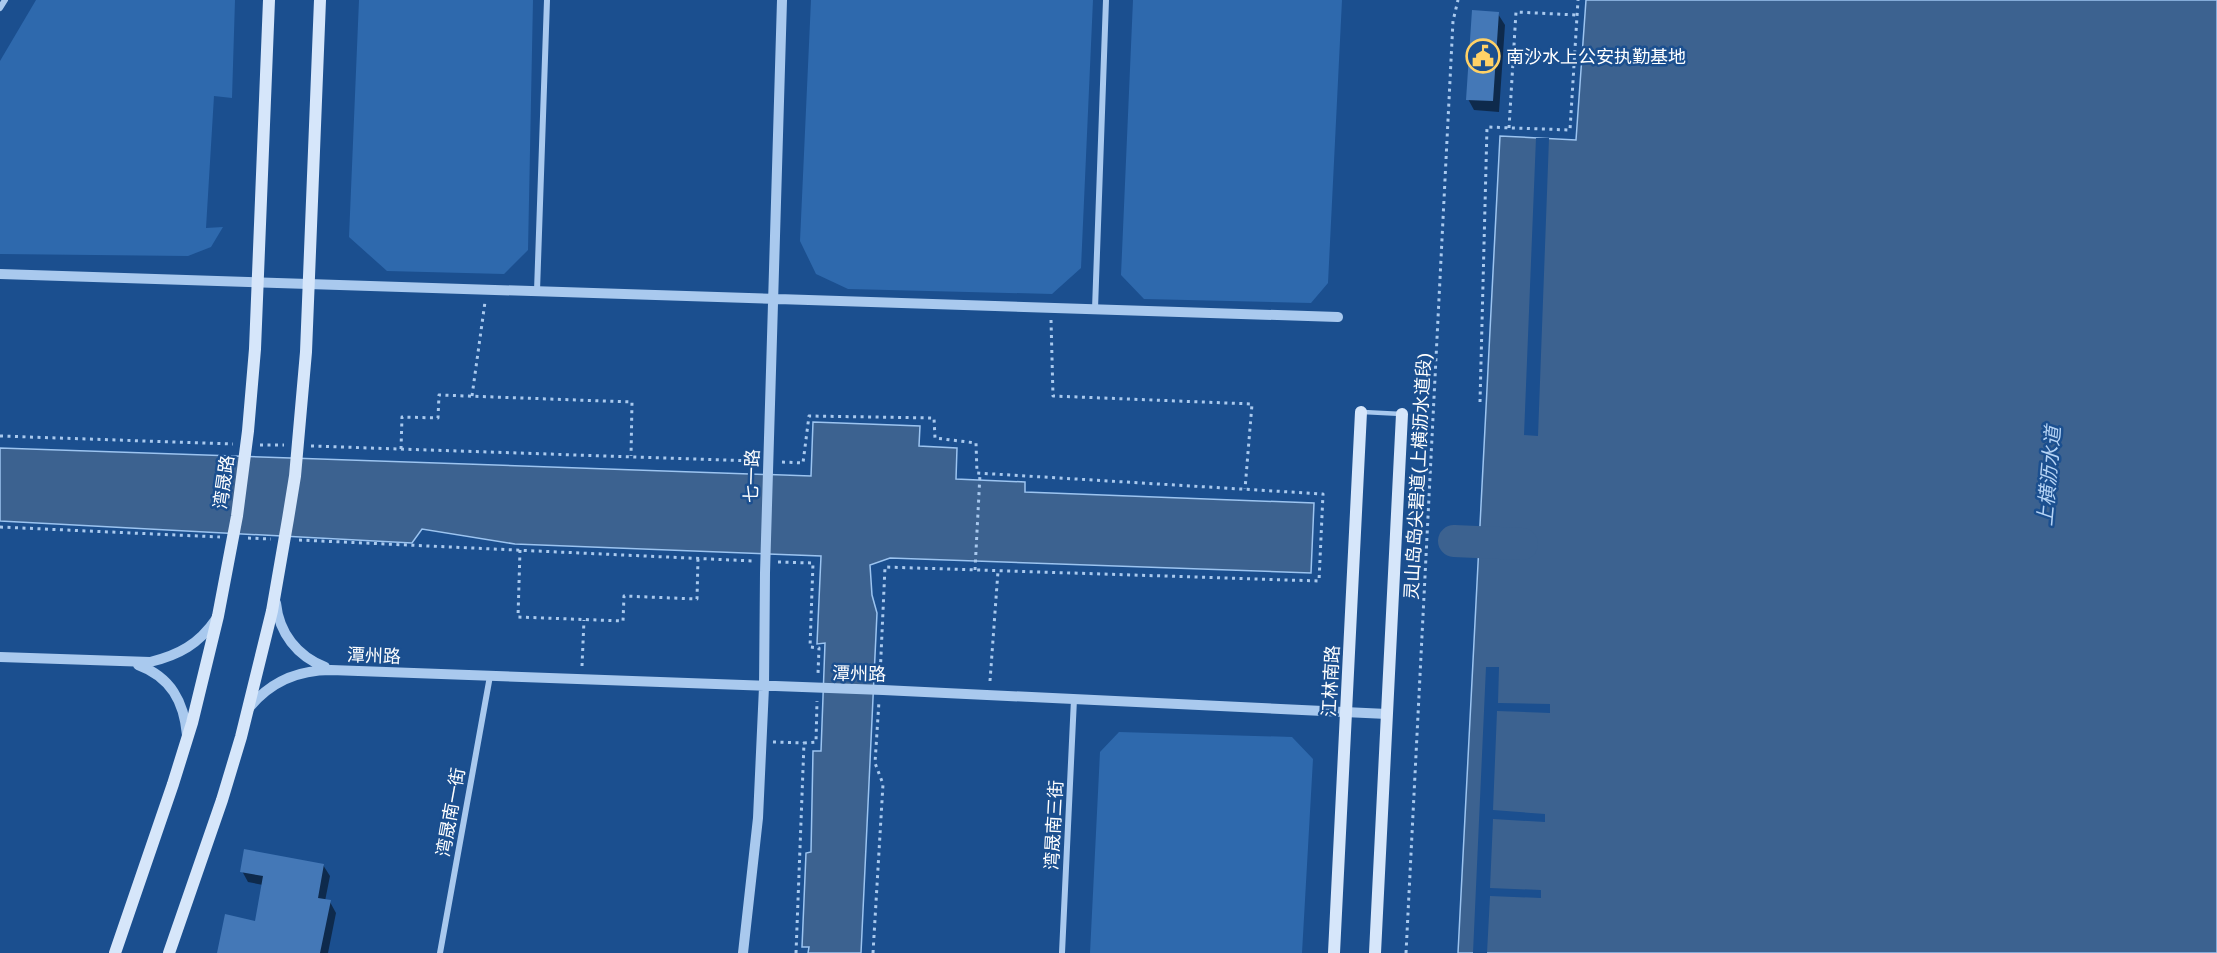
<svg xmlns="http://www.w3.org/2000/svg" width="2217" height="953" font-family="'Golos Text','Noto Sans SC',sans-serif">
<style>
.green{fill:#2e69ad}
.water{fill:#3c6290;stroke:#9cc4f0;stroke-width:1.5}
.pier{fill:#1b4f8f}
.shadow{fill:#0007}
.lines{fill:none;stroke-linecap:round;stroke-linejoin:round}
.river{stroke:#3c6290;stroke-width:32}
.building{fill:#4478b7}
.path{stroke:#a9c9ee;stroke-width:3;stroke-dasharray:3 4.5;stroke-linecap:butt}
.service{stroke:#a9c9ee;stroke-width:4.5}
.minor{stroke:#a9c9ee;stroke-width:6}
.tertiary{stroke:#a9c9ee;stroke-width:10}
.secondary{stroke:#d6e6fa;stroke-width:12}
.labels{text-anchor:middle;dominant-baseline:central;stroke-width:5;stroke-linejoin:round;paint-order:stroke}
.poi-label{font-size:18px;fill:#fff;stroke:#1b4f8f;text-anchor:start}
.street-label{font-size:18px;fill:#fff;stroke:#1b4f8f}
.water-label{font-size:20px;font-style:italic;fill:#b5d3f5;stroke:#1b4f8f}
</style>
<rect width="100%" height="100%" fill="#1b4f8f"/>
<path class="green" d="M36 0H235L232 98 214 96 206 228 223 227 211 247 188 256 0 254V61Z
M359 0H533L528 250 504 274 387 271 349 237Z
M811 0H1093L1081 268 1052 294 848 289 816 274 800 241Z
M1133 0H1342L1328 283 1311 303 1144 299 1121 275Z
M1119 732 1292 737 1313 759 1302 953H1090L1100 752Z"/>
<path class="water" d="M1586 0H2217V953H1458L1500 136 1576 140Z
M813 422 920 426 919 446 957 448 956 479 1025 482V492L1314 503 1311 573 890 558 870 565 872 595 877 613 861 953H808L809 947H802L806 853 811 852 813 751H821L825 643 817 644 821 556 515 544 422 529 412 543 0 521V448L811 476Z"/>
<path class="pier" d="M1536 138H1549L1538 436 1524 435Z
M1486 667H1499L1498 703 1550 704V713L1497 711 1493 810 1545 814V822L1493 819 1490 888 1541 890V898L1490 896 1487 953H1473Z"/>
<path class="shadow" d="M1498 14 1505 25 1499 112 1474 110 1468 99Z
M323 865 330 876 325 901 330 902 336 913 328 953H218L256 923 263 885 248 882 242 871Z"/>
<g class="lines">
<path class="river" d="M1454 541 1522 544"/>
</g>
<path class="building" d="M1472 10 1499 12 1493 101 1466 100Z
M244 849 324 864 318 898 331 900 320 953H217L225 914 255 921 263 876 240 872Z"/>
<g class="lines">
<path class="path" d="M1509 128 1516 12 1577 15
M1051 320 1053 396 1252 404 1245 489
M472 396 485 302
M1480 402 1487 127 1570 130 1578 0
M0 436 233 444
M260 445H284
M311 446 754 461
M401 449 402 417 438 418 439 395 632 402 631 456
M782 462 803 463 809 416 934 418 935 438 976 443 977 473 1323 494 1319 581 885 567 880 677
M0 527 220 537
M248 538 271 539
M299 540 753 561
M520 550 518 617 623 621 624 596 697 599 698 558
M778 562 813 563 810 647 819 648 818 674
M975 570 980 474
M582 666 584 620
M990 681 998 571
M773 742 804 743
M796 953 804 743 816 742 817 701
M873 953 883 784 875 763 879 701
M1406 953 1453 21 1458 0"/>
<path class="service" d="M1363 412 1402 414"/>
<path class="minor" d="M0 8 5 0
M537 291 547 0
M1095 309 1106 0
M440 953 490 676
M1062 953 1074 699"/>
<path class="tertiary" d="M0 274 1338 317
M276 603C279 633 297 656 325 667
M0 657 150 662C179 655 199 644 216 619
M138 665C171 677 184 702 187 735
M249 708C270 682 297 670 331 670L883 690 1387 714
M743 953 758 818 764 687 765 573 782 0"/>
<path class="secondary" d="M115 953 173 784 192 723 218 616 237 516 248 431 255 349 269 0
M169 953 222 800 241 737 272 611 288 519 295 476 306 352 320 0
M1334 953 1361 412
M1375 953 1402 414"/>
</g>
<defs>
<g id="civic-ring" transform="scale(1.725)"><circle r="9.5" fill="#1b4f8f" stroke="#ffd166" stroke-width="1.5"/><path d="M-.6-6.5H3V-4.5H.6V-3L4-1V1h2V6H-6V1h2V-1L-.6-3ZM-1.2 2.5V6h2.4V2.5Z" fill="#ffd166"/></g>
</defs>
<g fill-rule="evenodd">
<use href="#civic-ring" x="1483" y="56"/>
</g>
<g class="labels">
<g class="poi-label">
<text x="1506" y="56">南沙水上公安执勤基地</text>
</g>
<g class="street-label">
<text transform="translate(751 476) rotate(-88)">七一路</text>
<text transform="translate(1417 476) rotate(-87)">灵山岛岛尖碧道(上横沥水道段)</text>
<text transform="translate(223 482) rotate(-82)">湾晟路</text>
<text transform="translate(374 655) rotate(2)">潭州路</text>
<text transform="translate(859 673) rotate(1)">潭州路</text>
<text transform="translate(1330 681) rotate(-87)">江林南路</text>
<text transform="translate(450 812) rotate(-80)">湾晟南一街</text>
<text transform="translate(1053 825) rotate(-87)">湾晟南三街</text>
</g>
<g class="water-label">
<text transform="translate(2048 476) rotate(-85)">上横沥水道</text>
</g>
</g>
</svg>
